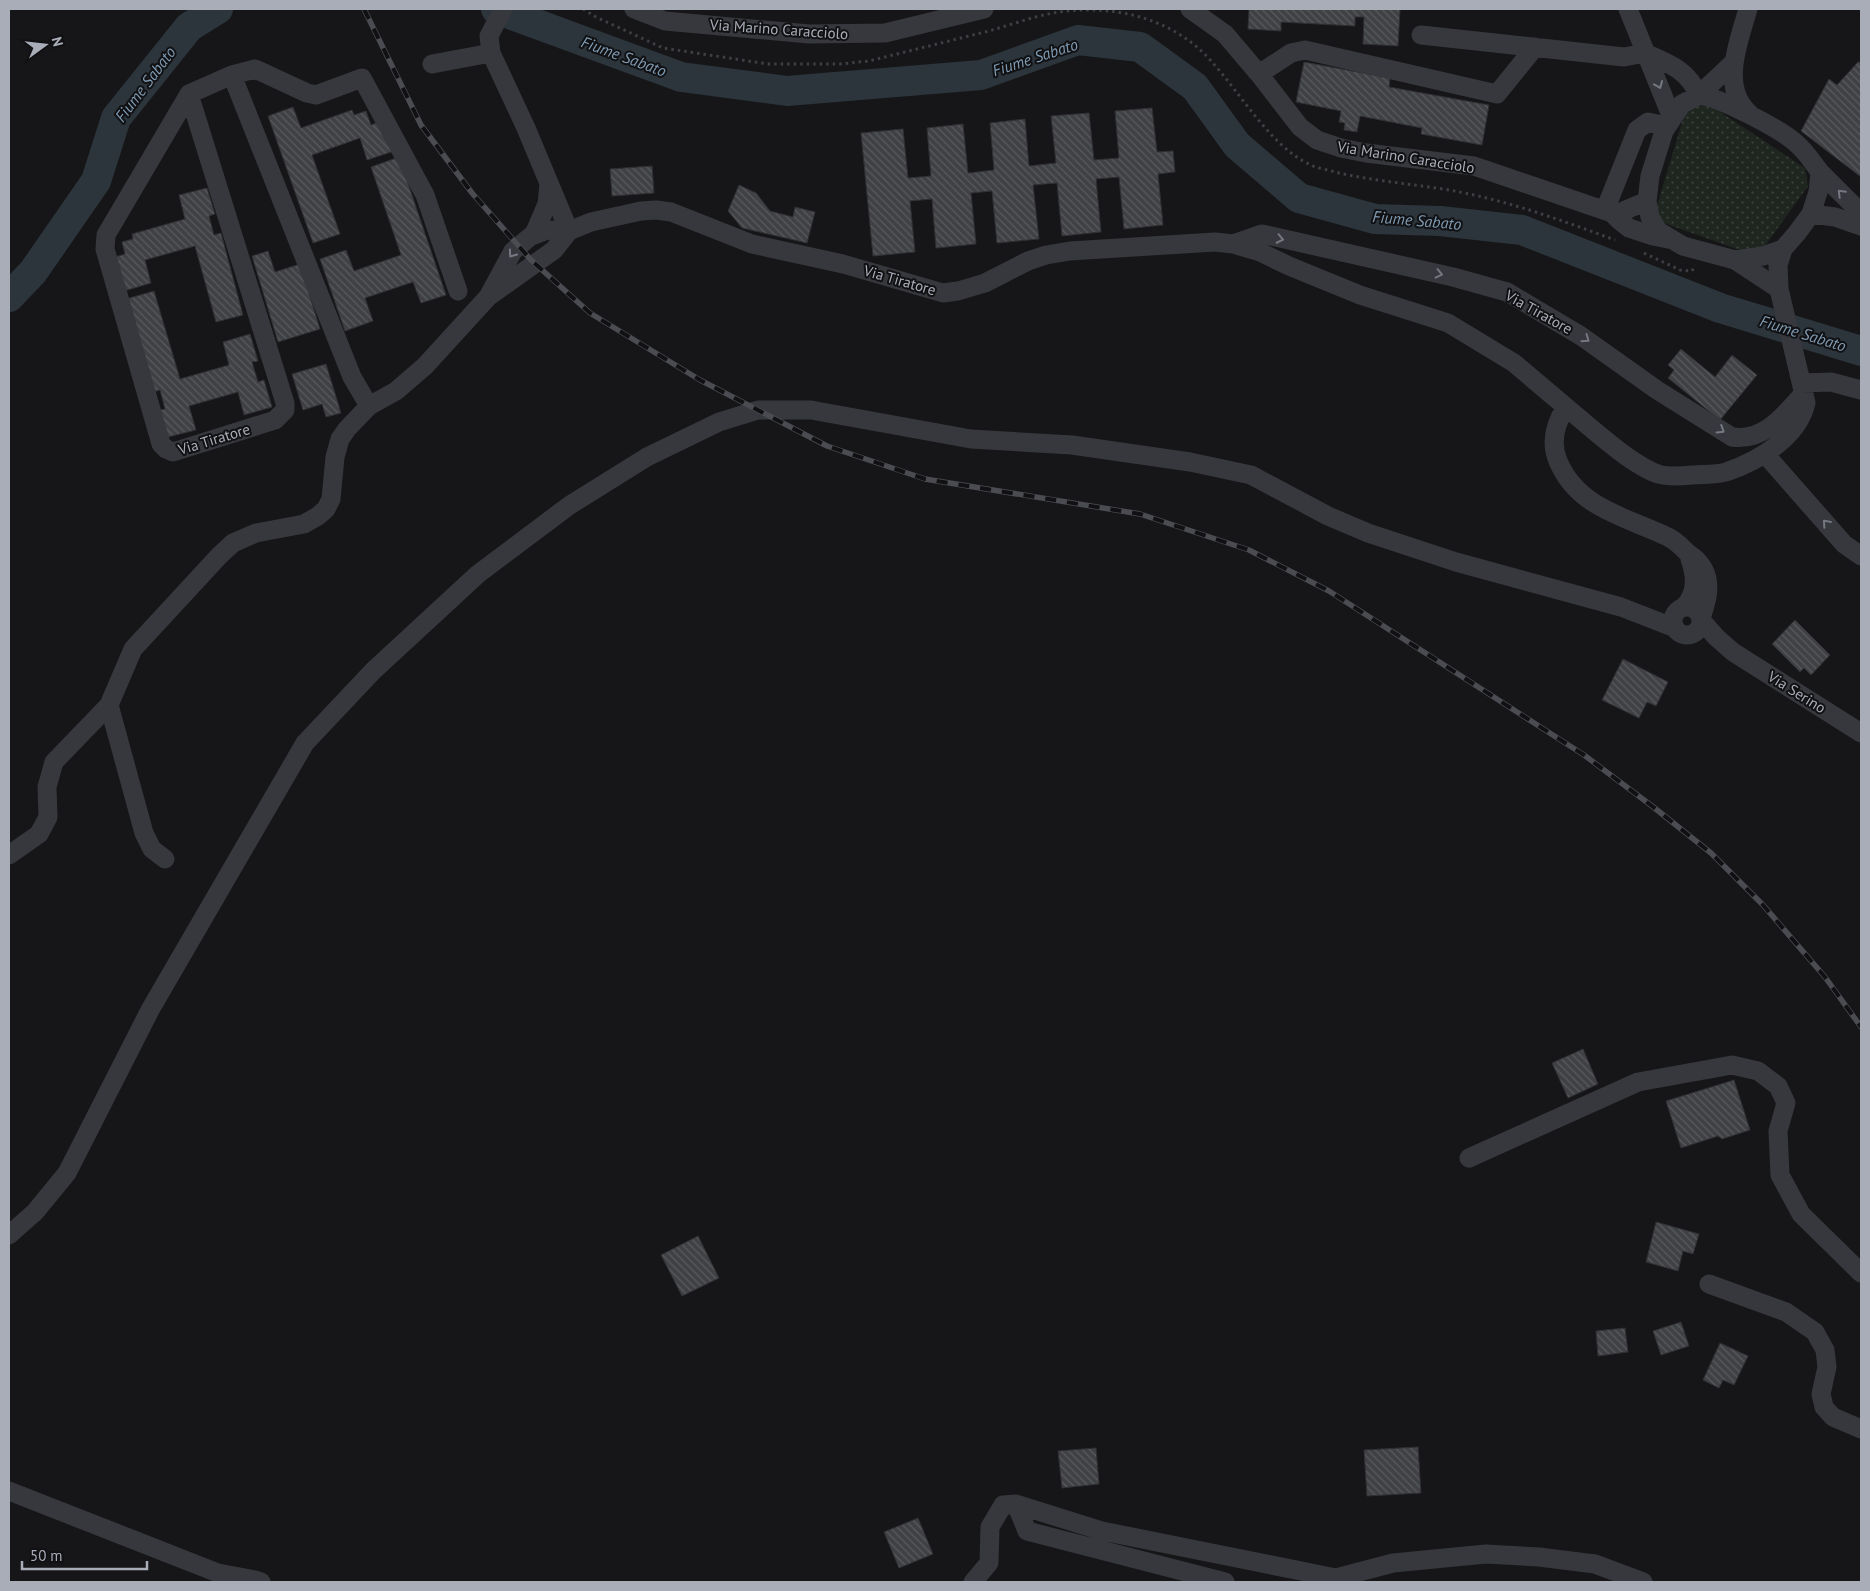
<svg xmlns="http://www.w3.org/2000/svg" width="1870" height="1591" font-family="'PT Sans',sans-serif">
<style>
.garden{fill:url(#garden-dots)}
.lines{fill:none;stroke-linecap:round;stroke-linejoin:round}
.river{stroke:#2c353c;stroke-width:30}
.building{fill:url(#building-back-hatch);stroke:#303034}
.path{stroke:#3d3f44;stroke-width:3;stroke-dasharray:2.5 4;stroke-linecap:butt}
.minor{stroke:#37383d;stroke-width:19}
.rail-casing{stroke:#4a4c52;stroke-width:5.5}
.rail{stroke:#111113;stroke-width:4;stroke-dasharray:11;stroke-linecap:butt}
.oneway{stroke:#757881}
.labels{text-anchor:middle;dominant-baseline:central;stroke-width:4;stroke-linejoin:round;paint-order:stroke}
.street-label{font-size:15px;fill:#a8adb8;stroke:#111113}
.water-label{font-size:16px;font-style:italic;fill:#7f9bb3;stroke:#111113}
</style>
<defs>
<pattern id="garden-dots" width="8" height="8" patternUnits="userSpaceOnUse" patternTransform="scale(1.25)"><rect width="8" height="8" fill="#1e261f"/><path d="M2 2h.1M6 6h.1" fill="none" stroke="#3c433d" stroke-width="1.8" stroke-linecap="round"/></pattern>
<pattern id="building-back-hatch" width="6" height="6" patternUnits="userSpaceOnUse" patternTransform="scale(1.25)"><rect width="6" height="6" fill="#404145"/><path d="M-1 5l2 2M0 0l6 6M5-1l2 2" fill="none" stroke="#595a5e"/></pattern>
</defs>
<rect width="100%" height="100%" fill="#161618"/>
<path class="garden" d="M1702 100 1805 168 1808 186 1765 246 1751 254 1661 222 1657 206 1683 119 1689 106Z"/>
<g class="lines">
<path class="river" d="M496 9 681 77 787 91 981 75 1078 40 1140 47 1195 87 1237 145 1299 198 1375 219 1440 221 1522 230 1720 308 1861 351
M9 297 33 272 96 181 116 118 189 27 218 9"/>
</g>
<path class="building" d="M1249 9H1400L1398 46 1363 44 1364 17H1355V26L1281 22V31L1248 29Z
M1304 62 1390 78 1389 87 1489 105 1482 145 1421 134 1422 128 1360 116 1357 132 1344 130 1345 123 1339 122 1341 111 1296 102Z
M1858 62H1861V177L1801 131 1829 79 1837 85Z
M293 107 301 128 352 110 354 115 366 111 371 125 383 120 394 151 367 160 360 138 312 155 340 234 313 243 268 116Z
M1152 108 1157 152 1173 151 1175 172 1158 174 1163 225 1124 229 1119 177 1096 179 1101 232 1062 236 1057 183 1033 185 1039 239 997 243 992 191 971 193 976 244 936 248 932 199 910 201 915 252 873 256 861 133 903 129 908 178 931 176 927 128 963 124 968 173 994 170 990 123 1025 119 1029 166 1056 163 1051 116 1089 113 1094 160 1119 158 1115 111Z
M399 157 446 295 421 303 413 282 365 298 373 321 345 331 320 259 346 250 354 271 401 255 371 167Z
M652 166 654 193 612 196 610 169Z
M739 185 756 193 770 211 793 217 795 207 815 212 807 243 742 228 728 211Z
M207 188 215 214 209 216 214 235 221 233 243 315 216 322 195 246 145 260 151 283 124 291 115 257 125 254 122 242 133 239 132 234 185 219 179 195Z
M268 251 275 272 300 264 320 329 278 342 252 256Z
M154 291 180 379 229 365 223 342 250 334 258 361 252 362 258 382 264 380 272 407 244 415 238 392 189 406 196 430 168 437 160 410 165 409 160 390 153 392 126 299Z
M1681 349 1715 377 1732 355 1757 375 1720 420 1668 378 1674 370 1668 365Z
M326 364 341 413 326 417 322 404 303 410 292 374Z
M1795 620 1830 655 1811 675 1804 668 1800 672 1772 644Z
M1623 659 1668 682 1656 706 1647 702 1639 718 1602 700Z
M1583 1049 1598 1084 1568 1098 1552 1063Z
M1734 1080 1750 1130 1722 1139 1718 1136 1681 1148 1666 1101Z
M1656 1222 1699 1234 1693 1254 1683 1251 1678 1271 1646 1262Z
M698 1236 719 1278 682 1296 661 1255Z
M1681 1322 1689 1346 1661 1355 1653 1331Z
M1625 1328 1628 1352 1598 1356 1596 1331Z
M1720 1343 1748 1356 1734 1385 1723 1380 1719 1388 1703 1380Z
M1418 1447 1421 1493 1367 1496 1364 1450Z
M1096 1448 1099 1484 1062 1488 1058 1451Z
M918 1518 933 1554 899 1568 884 1532Z"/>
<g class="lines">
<path class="path" d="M583 9 596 17 663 48 768 64H840L869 61C909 51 949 41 989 31 1010 25 1032 17 1053 13 1111 3 1173 17 1212 62 1241 94 1272 148 1311 165 1319 169 1330 170 1339 173 1375 181 1412 184 1449 190 1506 200 1561 220 1615 240
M1644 253 1680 270 1692 271 1695 265"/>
<path class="minor" d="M503 9 489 36 491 53 526 128 569 231
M634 9 665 21 809 34 885 33 984 9
M1190 9 1225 34 1259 74 1300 127 1317 140 1341 148 1366 153 1474 166 1612 213 1621 212 1647 201
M1628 9 1672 118
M1748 9C1739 41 1719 88 1750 114
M1421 35 1624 57 1645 53
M1645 53C1670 64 1686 69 1699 95L1733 63
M432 64 491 53
M1259 74 1291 53 1305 50 1497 94 1535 47
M189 94 106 235 105 249 161 444 166 449 173 452 275 420 285 410V403L189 94 232 75
M1820 172 1861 213
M1605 210 1637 130 1648 122 1667 126
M1612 213 1619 220 1629 228 1653 236 1673 240 1683 246 1735 260 1763 256 1783 249 1797 233 1811 214 1818 192 1820 172C1813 163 1807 153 1798 145 1783 130 1719 97 1699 95L1682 104 1664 131 1650 176 1647 201 1650 217 1658 231 1673 240
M1811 214 1835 217 1861 226
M534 234 547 204 549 184
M1233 244 1262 234 1453 277 1507 292 1581 336 1657 390 1732 437C1764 442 1785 414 1804 393
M1735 260 1779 289
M488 297 513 251 531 236 547 230 569 231 591 222 641 211 656 210 671 212 752 244 843 264 943 293 958 291 985 283 1028 261 1046 255 1070 251 1215 242 1233 244 1260 252 1289 266 1360 295 1448 323 1514 363 1566 407
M1802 383 1831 382 1861 390
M369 406 352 377 232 75 255 69 307 93 316 95 362 78 425 195 458 291
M1765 454 1844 544 1861 556
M1685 606C1697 592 1696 576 1690 559
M1673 621a14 14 0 1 1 28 0a14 14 0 1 1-28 0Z
M1701 618C1706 603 1712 586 1704 570 1700 562 1696 559 1689 554 1682 548 1677 541 1668 537 1627 517 1578 509 1558 461 1550 442 1555 424 1566 407 1590 427 1630 464 1658 474 1668 477 1682 476 1692 475 1703 474 1716 475 1726 472 1758 461 1798 438 1806 403L1779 289 1778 265 1783 249
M1702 621 1716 637 1733 652 1861 733
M109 705 144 833 152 849 165 859
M9 855 39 834 48 817 47 787 54 762 109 705 133 649 219 556 233 543 256 533 304 524 318 516 326 509 331 499 335 457 340 439 347 429 369 406 396 391 425 366 488 297 554 250 569 231
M1469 1158 1638 1082 1732 1065 1758 1071 1778 1086 1786 1103 1778 1131 1780 1175 1801 1214 1861 1273
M9 1235 35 1212 67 1173 150 1010 305 743 373 671 478 574 570 505 647 457 719 422 758 410H811L971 439 1072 445 1190 462 1251 475 1328 516 1368 533 1456 562 1621 607 1675 628
M1709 1284 1786 1312 1815 1332 1825 1350 1827 1367 1821 1394 1824 1407 1833 1417 1861 1429
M9 1491 218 1573 255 1580 261 1582
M1016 1504 1027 1531 1225 1582
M973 1582 989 1563 990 1527 1003 1505 1016 1504 1102 1531 1336 1578 1393 1563 1486 1554 1539 1557 1595 1564 1643 1582"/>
<g class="rail-casing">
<path id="rail" d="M364 9 421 125 472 193 531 260 590 313 700 380 827 446 925 479 1140 514 1249 550 1329 591 1584 755 1652 806 1711 853 1763 905 1825 977 1861 1027"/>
</g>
<use href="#rail" class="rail"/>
</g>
<defs><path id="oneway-chevron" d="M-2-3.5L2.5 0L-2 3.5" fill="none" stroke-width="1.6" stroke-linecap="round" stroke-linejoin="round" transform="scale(1.25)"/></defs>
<g class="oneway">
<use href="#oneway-chevron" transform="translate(1659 85) rotate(67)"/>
<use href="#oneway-chevron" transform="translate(1841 193) rotate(-135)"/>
<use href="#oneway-chevron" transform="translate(1280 239) rotate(12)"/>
<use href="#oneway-chevron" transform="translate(512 254) rotate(126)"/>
<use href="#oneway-chevron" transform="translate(1439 274) rotate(13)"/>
<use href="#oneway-chevron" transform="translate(1586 339) rotate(35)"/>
<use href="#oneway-chevron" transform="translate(1721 430) rotate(32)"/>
<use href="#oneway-chevron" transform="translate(1826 523) rotate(-131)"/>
</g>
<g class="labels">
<g class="street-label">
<text transform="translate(779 29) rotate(4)">Via Marino Caracciolo</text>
<text transform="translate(1406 157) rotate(9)">Via Marino Caracciolo</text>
<text transform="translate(900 280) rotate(16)">Via Tiratore</text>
<text transform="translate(1539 312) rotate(29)">Via Tiratore</text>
<text transform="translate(214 439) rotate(-17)">Via Tiratore</text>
<text transform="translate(1797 692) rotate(32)">Via Serino</text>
</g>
<g class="water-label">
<text transform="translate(624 56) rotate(20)">Fiume Sabato</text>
<text transform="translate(1035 57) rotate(-18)">Fiume Sabato</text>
<text transform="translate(145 84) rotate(-53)">Fiume Sabato</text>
<text transform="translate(1417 220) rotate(5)">Fiume Sabato</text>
<text transform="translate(1803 333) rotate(17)">Fiume Sabato</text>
</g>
</g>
<rect width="1870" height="1591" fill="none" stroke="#a8adb8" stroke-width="20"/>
<g transform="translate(45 45) rotate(75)" stroke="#111113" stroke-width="4" paint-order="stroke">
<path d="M0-4L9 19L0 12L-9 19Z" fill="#a8adb8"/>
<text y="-8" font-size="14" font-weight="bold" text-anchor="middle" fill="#a8adb8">N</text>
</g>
<path d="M22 1561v8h125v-8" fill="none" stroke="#a8adb8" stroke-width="2.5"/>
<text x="30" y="1561" font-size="15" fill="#a8adb8" stroke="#111113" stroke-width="4" paint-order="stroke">50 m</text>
</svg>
